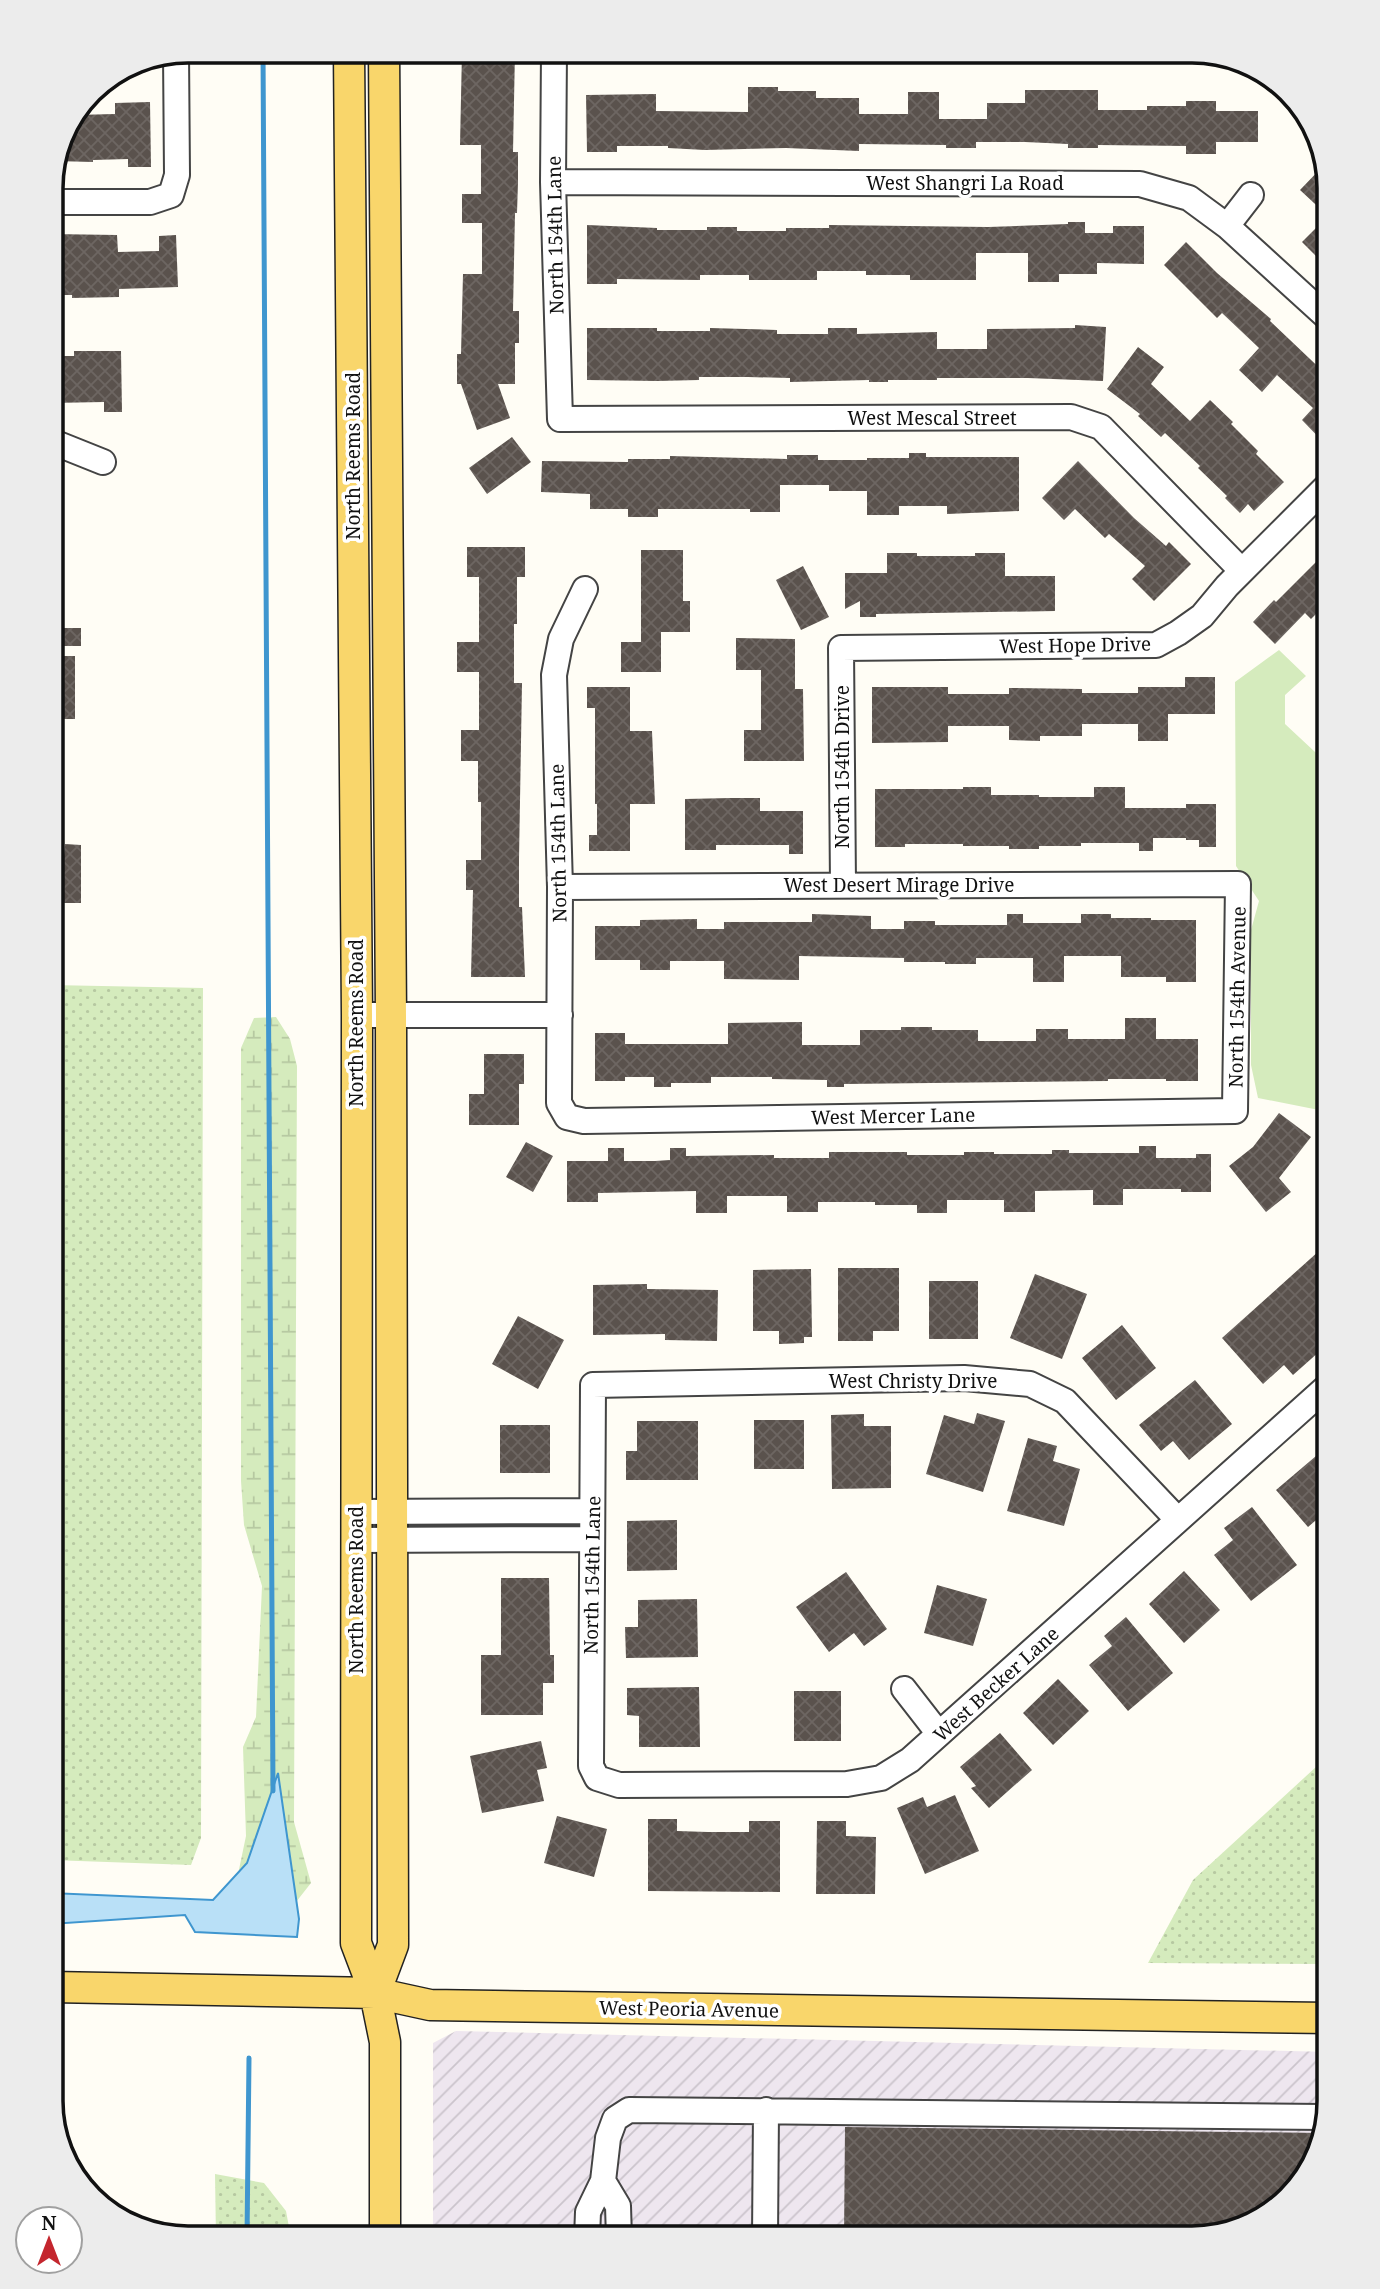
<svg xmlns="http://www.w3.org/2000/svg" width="1380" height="2289" font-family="'Noto Serif',serif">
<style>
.industrial{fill:url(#industrial-furrows)}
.grass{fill:url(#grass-dots)}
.wetland{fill:url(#wetland-marsh)}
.park{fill:#d5ebbd}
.water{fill:#b9e0f7;stroke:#3f96cf;stroke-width:2}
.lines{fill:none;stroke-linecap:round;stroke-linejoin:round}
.stream{stroke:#3f96cf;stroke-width:5}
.building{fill:url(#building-cross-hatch)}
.minor-casing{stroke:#444;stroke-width:28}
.major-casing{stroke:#222;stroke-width:33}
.minor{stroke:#fff;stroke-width:24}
.major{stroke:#f9d66b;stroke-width:30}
.labels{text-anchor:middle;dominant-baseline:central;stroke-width:7;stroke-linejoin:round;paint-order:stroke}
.street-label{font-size:19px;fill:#111;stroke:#fff}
.rim{fill:none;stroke:#111;stroke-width:3.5}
</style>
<defs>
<pattern id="industrial-furrows" width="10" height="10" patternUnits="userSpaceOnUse" patternTransform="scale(1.75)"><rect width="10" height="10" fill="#eee6ef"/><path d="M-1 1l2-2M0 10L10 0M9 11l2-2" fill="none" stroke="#cbc4cc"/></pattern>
<pattern id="grass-dots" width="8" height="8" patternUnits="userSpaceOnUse" patternTransform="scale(1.75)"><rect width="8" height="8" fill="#d5ebbd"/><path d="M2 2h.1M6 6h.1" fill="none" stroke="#b6c8a1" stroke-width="1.8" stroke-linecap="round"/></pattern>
<pattern id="wetland-marsh" width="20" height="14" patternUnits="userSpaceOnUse" patternTransform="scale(1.75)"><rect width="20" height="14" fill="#d5ebbd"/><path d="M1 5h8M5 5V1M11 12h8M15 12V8" fill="none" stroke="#b6c8a1"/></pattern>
<pattern id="building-cross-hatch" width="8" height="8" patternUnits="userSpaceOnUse" patternTransform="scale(1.75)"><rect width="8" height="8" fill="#5a524d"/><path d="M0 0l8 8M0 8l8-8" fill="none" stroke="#6d6662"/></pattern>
</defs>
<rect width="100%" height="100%" fill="#fffdf5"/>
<path class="industrial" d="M456 2031 1329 2052V2101L1306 2177 1252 2224 1192 2238H433V2043Z"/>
<path class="grass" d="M51 985 203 988 201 1838 191 1865 51 1860Z
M1329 1755V1964L1148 1963 1193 1880Z
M215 2174 264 2183 286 2211 291 2238H216Z"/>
<path class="wetland" d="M276 1017 290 1039 297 1066 294 1822 311 1883 285 1916 233 1898 246 1836 243 1747 256 1717 262 1586 244 1525 241 1481V1048L254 1018Z"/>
<path class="park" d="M1279 650 1306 676 1285 695V724L1329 765V1112L1258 1098 1251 1065V930L1259 901 1236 866 1235 682Z"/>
<path class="water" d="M278 1773 299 1919 297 1937 195 1932 185 1915 51 1924V1893L213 1900 247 1863Z"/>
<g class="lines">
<path class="stream" d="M263 51 273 1791
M247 2238 249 2058"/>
</g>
<path class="building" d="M462 51H515L513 152H518V182L517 213H515L513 311H519V343H515V384H498L510 418 477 430 461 384H457V354H461L463 274H482V223H462V194H481V145H460Z
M748 87H778V91H816V98H859V114H908V92H939V119H987V103H1025V90H1098V110H1147V106H1186V101H1216V111H1258V142H1216V154H1186V146L1098 145V148H1068V144L1025 142H976V148H946V145L859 144V151L786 148 705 150 668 148V146H617V152H587L586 95 656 94V111L748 112Z
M150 102 151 167H128V159L93 160V162L55 161 61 135 75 115 115 114V103Z
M1324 165 1329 188V269L1302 242 1328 216 1300 190Z
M1068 222H1085V233H1113V226H1144V264L1097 263V274H1059V282H1028V253H976V280H910V275H866V271H817V280H749V275H700V280L617 279V284H587V225L657 228V230H707V227H737V231H786V228H829V225L988 227 1068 224Z
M51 234 117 235 118 252 159 251V236L176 235 178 287 119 289V297L72 298V295H51Z
M1186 242 1217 273 1271 319 1270 321 1329 377V448L1302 420 1313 408 1277 375 1262 392 1239 370 1259 348 1222 313 1217 318 1164 265Z
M1075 325 1106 327 1103 381 1028 378H937V380H888V382H869V380L790 382V378L748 377H699V380L657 381 587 380V328H657V331H710V328L777 330V334H828V328H857V334L937 332V349H987V329L1075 328Z
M1138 347 1164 367 1151 384 1190 421 1210 400 1233 422 1231 424 1258 451 1256 454 1284 482 1254 511 1248 504 1240 513 1225 498 1227 496 1198 468 1200 466 1165 433 1161 437 1138 416 1140 414 1107 389Z
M74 351H121L122 412H104V402L51 403V356H74Z
M512 437 531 462 487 494 469 468Z
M909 453H926V457H1019V511L947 514V506H899V515H867V491H829V485H780V512H750V509H658V517H628V509H590V494L541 492 542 461 628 462V459H670V456L787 459V455H818V460H867V458H909Z
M1078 461 1134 518 1166 546 1169 542 1191 564 1154 601 1132 579 1145 566 1109 534 1105 538 1075 509 1064 520 1042 498Z
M467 547H525V577H517V624H514V683H522L519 860V907H522L525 977H471L473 890H466V860H481V802H478V761H461V730H479V672H457V642H479V577H467Z
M1329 549V601L1311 619 1305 613 1275 644 1253 622 1274 600 1276 602Z
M641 550H683V601H690V632H661V672H621V642H641Z
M887 553H917V556H975V553H1005V576H1055V611L876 614V617H860V601L845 609V573H887Z
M803 566 829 617 801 630 776 580Z
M64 628H81V646H64Z
M736 638 795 639V689H803L804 761H744V730H761V670H736Z
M51 656H75V719H51Z
M1185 677H1215V714H1168V741H1138V724H1082V736H1040V741L1009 740V726H948V742L872 743V687H948V694H1009V688L1082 689V693H1138V687H1185Z
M587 687H630V731H652L655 804H630V851H589V835H597V804H595V708H587Z
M963 787H991V795H1039V797H1094V787H1125V808H1186V804H1216V847H1199V840H1186V838H1153V851H1139V843H1081V846H1039V849H1009V846H963V844H905V847H875V789H963Z
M731 798H760V811H803V854H789V845H716V850H685V799Z
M65 844 81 845V903H51V856H64Z
M812 914 871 916V929H904V921H935V925H1007V914H1023V923H1081V914H1111V918H1151V920H1196V982H1166V977H1121V956H1064V982H1033V958H976V964H945V962H904V958L799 956V980L724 979V961H670V970H640V960H595V926H640V920L697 919V929H724V922H812Z
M1125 1018H1156V1039H1198V1081H1166V1079H1108V1081L844 1084V1087H827V1080L772 1079V1077H711V1083H671V1087H654V1077H625V1081H595V1033H625V1044H728V1023L802 1022V1045H860V1030H901V1027H932V1030H978V1041H1036V1029H1068V1039H1125Z
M484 1054H524V1084H519V1125H469V1094H484Z
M1279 1113 1311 1137 1279 1178 1291 1192 1266 1212 1229 1166 1253 1147Z
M526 1142 553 1156 533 1192 506 1177Z
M1139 1146H1156V1158H1196V1154H1211V1192H1181V1189H1123V1205H1093V1190L1035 1191V1212H1004V1200H947V1213H917V1205H875V1202H818V1212H787V1196H727V1213H696V1191L598 1193V1202H567V1161H608V1148H624V1161H655L670 1160V1148H686V1156L774 1155V1158H829V1152H907V1155H964V1152H994V1154H1052V1150H1069V1153H1139Z
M1329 1242V1343L1293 1375 1284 1365 1263 1384 1222 1338Z
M838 1268H899V1331H873V1341H838Z
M811 1269 812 1337H804V1343L779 1344V1331H753V1270Z
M1035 1274 1087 1294 1062 1359 1010 1338Z
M929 1281H978V1339H929Z
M647 1284V1289L718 1290 717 1341 665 1340V1334L593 1335V1285Z
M518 1316 564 1340 538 1389 492 1364Z
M1122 1325 1156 1368 1116 1400 1082 1358Z
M1195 1380 1232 1424 1189 1460 1173 1441 1161 1451 1139 1425Z
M977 1413 1005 1421 983 1492 926 1474 944 1415 974 1424Z
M864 1414V1426H891V1488L832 1489 831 1415Z
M754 1420H804V1469H754Z
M637 1421H698V1480H626V1451H637Z
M500 1425H550V1473H500Z
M1028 1438 1057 1446 1053 1461 1080 1469 1064 1526 1007 1511Z
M1316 1456 1329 1471V1509L1308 1527 1276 1490Z
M1252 1507 1297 1565 1251 1601 1214 1555 1233 1540 1224 1528Z
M677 1520V1570L627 1571V1521Z
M1184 1571 1220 1610 1184 1643 1149 1604Z
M846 1572 887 1629 864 1646 854 1633 829 1652 796 1607Z
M501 1578H549L550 1655H554V1683H543V1715H481V1655H501Z
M937 1585 987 1599 973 1646 924 1633Z
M697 1599 698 1657 626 1658 625 1627H638V1600Z
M1126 1617 1173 1673 1128 1711 1089 1665 1112 1646 1104 1636Z
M1058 1679 1089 1711 1053 1745 1023 1713Z
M699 1687 700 1747H639V1716L627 1715V1688Z
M794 1691H841V1741H794Z
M1000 1733 1032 1770 989 1808 971 1788 976 1786 960 1767Z
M541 1741 547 1768 537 1770 544 1801 482 1813 470 1756Z
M955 1795 979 1851 925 1874 897 1808 923 1797 927 1807Z
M557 1816 607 1829 594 1877 544 1863Z
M648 1819H677V1831L708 1832H749V1821H780V1892L648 1891Z
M817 1821H846V1836L876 1837 875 1894H816Z
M845 2127 1320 2133 1306 2177 1252 2224 1192 2238H844Z"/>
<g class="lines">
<g class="minor-casing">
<path id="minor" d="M554 51 553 182 560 419 1071 417 1101 427 1242 571
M553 182 1140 184 1189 198 1227 226 1329 319
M51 202H150L171 195 177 175 176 53
M1227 226 1251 195
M51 444H58L103 462
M843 885 841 648 1156 645 1178 633 1202 616 1227 586 1329 484
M560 887 1238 884 1235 1111 584 1121 567 1117 559 1103 560 887 554 675 561 639 585 589
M357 1015H560
M357 1512 592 1511
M1178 1520 1065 1401 1030 1384 964 1378 593 1385 591 1766 597 1778 619 1785 847 1784 881 1778 910 1760 939 1734 1329 1385
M357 1540 591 1539
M904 1689 939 1734
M587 2238 588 2212 603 2181
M619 2238 618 2206 603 2181 608 2138 615 2119 629 2110 1324 2117
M765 2238 766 2110"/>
</g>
<g class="major-casing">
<path id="major" d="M349 51 357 1015 356 1943 375 1993 385 2042V2238
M51 1987 375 1993 430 2005 1329 2018
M375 1993 393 1945 391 1016 384 51"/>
</g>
<use href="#minor" class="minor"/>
<use href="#major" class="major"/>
</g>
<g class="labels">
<g class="street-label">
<text x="965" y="183">West Shangri La Road</text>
<text transform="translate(555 235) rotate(-91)">North 154th Lane</text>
<text x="932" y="418">West Mescal Street</text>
<text transform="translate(353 456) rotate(-90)">North Reems Road</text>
<text transform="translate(1075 645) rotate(-1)">West Hope Drive</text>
<text transform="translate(842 767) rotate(-90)">North 154th Drive</text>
<text transform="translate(558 843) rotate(-91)">North 154th Lane</text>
<text x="899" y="885">West Desert Mirage Drive</text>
<text transform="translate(1237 997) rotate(-89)">North 154th Avenue</text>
<text transform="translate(356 1023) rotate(-90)">North Reems Road</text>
<text transform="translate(893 1116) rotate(-1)">West Mercer Lane</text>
<text x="913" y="1381">West Christy Drive</text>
<text transform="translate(592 1575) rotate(-89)">North 154th Lane</text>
<text transform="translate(356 1590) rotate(-90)">North Reems Road</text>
<text transform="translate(996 1684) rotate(-42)">West Becker Lane</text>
<text transform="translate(689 2009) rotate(1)">West Peoria Avenue</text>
</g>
</g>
<path d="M0 0H1380V2289H0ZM188 63H1192A125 125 0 0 1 1317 188V2101A125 125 0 0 1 1192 2226H188A125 125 0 0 1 63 2101V188A125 125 0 0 1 188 63Z" fill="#ececec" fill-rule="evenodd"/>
<path class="rim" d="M188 63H1192A125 125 0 0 1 1317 188V2101A125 125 0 0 1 1192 2226H188A125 125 0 0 1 63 2101V188A125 125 0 0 1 188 63Z"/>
<g transform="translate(49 2240)"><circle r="33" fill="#ffffff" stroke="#a0a0a0" stroke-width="2"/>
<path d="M0-5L12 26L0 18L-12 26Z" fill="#c4262e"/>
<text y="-10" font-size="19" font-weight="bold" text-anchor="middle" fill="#111111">N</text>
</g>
</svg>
